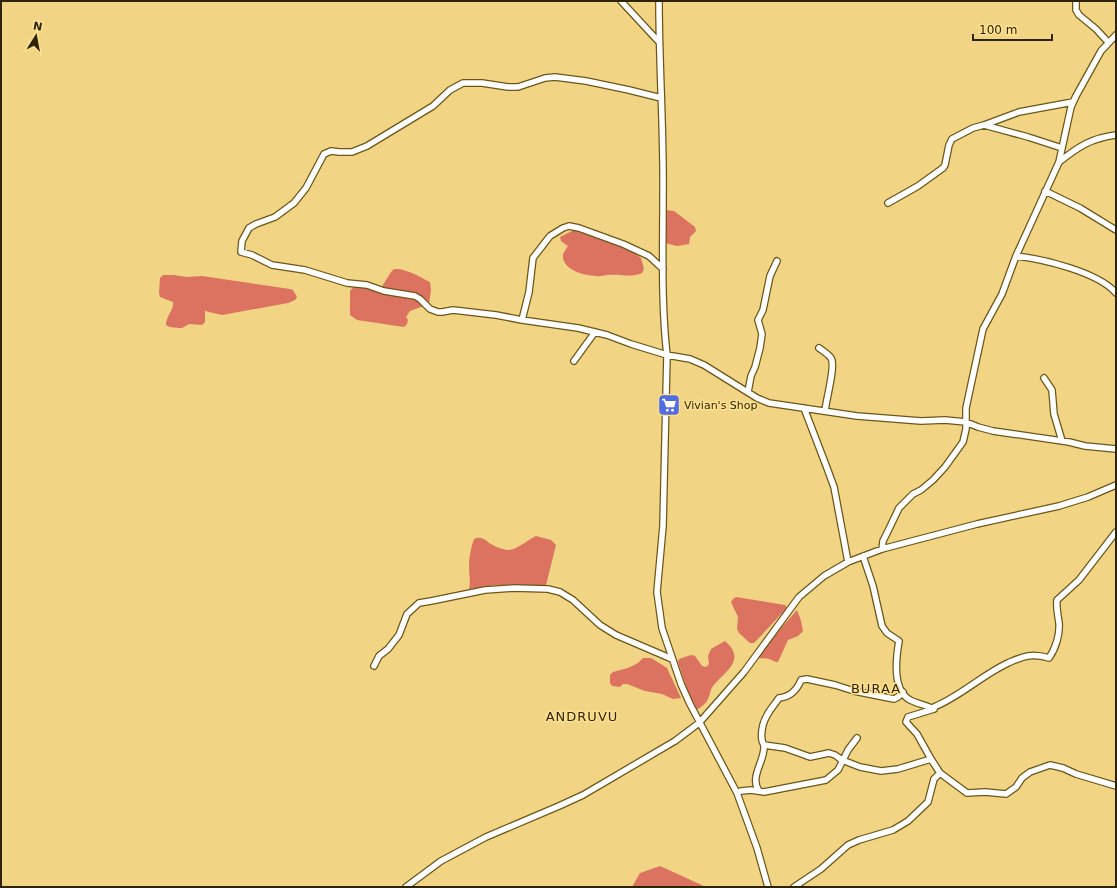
<svg xmlns="http://www.w3.org/2000/svg" width="1117" height="888" font-family="'DejaVu Sans',sans-serif">
<style>
.forest{fill:#dc7260}
.lines{fill:none;stroke-linecap:round;stroke-linejoin:round}
.minor-casing{stroke:#6c5718;stroke-width:8}
.minor{stroke:#fff;stroke-width:5.5}
.labels{text-anchor:middle;dominant-baseline:central;stroke-width:3;stroke-linejoin:round;paint-order:stroke}
.poi-label{font-size:11px;fill:#2f2401;stroke:#fee191;text-anchor:start}
.quarter-label{font-size:13px;letter-spacing:1px;fill:#2f2401;stroke:#fee191}
</style>
<rect width="100%" height="100%" fill="#f1d484"/>
<path class="forest" d="M666 210 674 211 695 227 696 231 690 237 689 244 677 246 665 243 664 213Z
M574 230H581L630 249 641 258 644 269 642 273C631 278 620 274 608 275 604 275 600 277 596 276 585 276 561 270 563 254 564 252 566 249 568 246L561 241 560 237Z
M394 269C406 268 420 277 430 282L431 290 429 304 410 311 406 317 408 320 407 324 404 327 357 320 350 315V291L355 285 381 288 391 272Z
M163 275H174L187 277 202 276 290 289 293 290 297 297 295 300 288 303 222 315 205 311V322L202 325 189 324 182 328H178L170 327 166 325C166 316 174 310 173 302L160 297 159 293 160 278Z
M536 536 551 540 556 545 546 585H495L469 589C471 581 469 575 469 567 469 558 471 547 474 539 482 535 486 541 491 544 495 547 502 549 507 550 516 551 527 540 536 536Z
M736 597 785 605 787 608 754 643H750L739 633 737 629 738 617 731 602 733 599Z
M797 610 801 621 803 631 798 636 788 640 778 662C774 662 773 660 769 659 764 657 761 660 756 657Z
M725 641C747 660 725 671 713 686 710 690 710 696 707 701 705 704 701 707 698 709H694L678 662 679 659 691 655 695 656 702 666 706 667 709 664 708 656 711 649Z
M643 658H651L667 668 681 698 673 699 662 694 645 691 627 684H623L620 687 612 686 610 683V675L613 672 628 668 638 663Z
M660 866 706 887H632L640 873Z"/>
<g class="lines">
<g class="minor-casing">
<path id="minor" d="M621 1 659 42
M659 1C659 67 664 132 663 198 663 250 661 303 667 355L663 526 657 592 662 628 681 684 690 704 737 793 757 848 768 887
M1076 1V10L1079 15 1096 29 1108 42
M661 98 629 90 586 81 555 77 545 78 518 87H508L482 83H463L450 90 433 106 367 146 352 152H339L331 151 324 154 306 188 294 203 275 217 256 224 249 228 242 241 241 252 252 255 272 265 305 270 347 283 367 285 384 291 415 296 420 299 430 309 438 312H442L453 310 496 315 522 320 578 328 607 335 631 344 667 355 690 359 704 365 757 398 769 403 857 416 921 421 945 420 966 422 978 427 993 431 1069 442 1085 446 1116 449
M984 125 1028 137 1062 148
M1059 162C1078 147 1091 138 1116 135
M1045 191 1080 208 1116 230
M888 203 918 186 943 168 945 165 949 145 952 139 973 128 984 125 1019 112 1073 102
M1016 256C1043 259 1098 272 1116 293
M522 320 529 292 533 258 550 236 563 228 569 226 579 228 623 244 649 256 663 269
M819 348C823 351 828 354 831 358 836 365 826 400 825 411
M574 361 595 332
M1044 378 1052 390 1054 414 1062 441
M748 392 751 376 755 367 760 348 762 334 758 320 763 310 770 276 777 261
M804 408 827 468 834 487 848 562
M882 549 883 541 888 531 899 508 913 494 921 490 933 480 945 467 963 442 966 429V408L983 329 1002 294 1016 256 1059 162 1071 107 1076 96 1101 51 1116 35
M863 556 873 586 882 626 887 633 899 641C896 658 892 690 910 700 918 704 926 705 934 709V707C961 696 982 675 1008 663 1015 660 1021 657 1028 656 1035 655 1042 656 1049 658 1056 648 1060 634 1059 623 1058 615 1056 608 1057 600L1079 580 1116 532
M374 666 379 656 388 649 399 635 407 614 419 603 431 601 485 590 514 588 548 589 560 592 573 600 600 625 616 635 672 659
M764 745 785 748 810 757 829 753 835 755 842 760 860 767 881 771 898 769 931 759 940 773
M931 759 917 734 906 722 908 717 934 709
M759 791C749 777 765 761 764 746 764 744 762 742 762 740 761 735 762 729 763 725 766 713 773 707 779 698 790 697 797 690 801 680L807 679 835 685 854 691 894 699 898 697 903 692
M737 793 741 791 751 790 764 792 826 780 838 770 848 750 857 738
M406 887 441 861 486 837 559 806 583 795 675 741 699 723 744 672 799 597 824 576 848 562 882 549 977 524 1059 506 1088 497 1116 485
M794 887 821 869 848 845 859 840 893 830 908 821 928 802 934 779 940 773 967 793 985 792 1006 794 1016 787 1022 778 1030 772 1050 765 1063 768 1076 774 1116 786"/>
</g>
<use href="#minor" class="minor"/>
</g>
<defs>
<g id="supermarket-square" transform="scale(1.15)"><rect x="-9" y="-9" width="18" height="18" rx="4" fill="#526ce1" stroke="#fee191"/><path d="M-6-5.5h2.5l.6 2H6L4.5 2H-2.5L-4.4-4H-6ZM-1.5 3.2a1.3 1.3 0 1 0 .1 0ZM3 3.2a1.3 1.3 0 1 0 .1 0Z" fill="#fff"/></g>
</defs>
<g fill-rule="evenodd">
<use href="#supermarket-square" x="669" y="405"/>
</g>
<g class="labels">
<g class="poi-label">
<text x="684" y="405">Vivian's Shop</text>
</g>
<g class="quarter-label">
<text x="876" y="688">BURAA</text>
<text x="582" y="716">ANDRUVU</text>
</g>
</g>
<rect width="1117" height="888" fill="none" stroke="#2f2401" stroke-width="4"/>
<g transform="translate(36 36) rotate(11)" stroke="#fee191" stroke-width="3" paint-order="stroke">
<path d="M0-3L7 15L0 10L-7 15Z" fill="#2f2401"/>
<text y="-6" font-size="11" font-weight="bold" text-anchor="middle" fill="#2f2401">N</text>
</g>
<path d="M973 34v6h79v-6" fill="none" stroke="#2f2401" stroke-width="2"/>
<text x="979" y="34" font-size="12" fill="#2f2401" stroke="#fee191" stroke-width="3" paint-order="stroke">100 m</text>
</svg>
